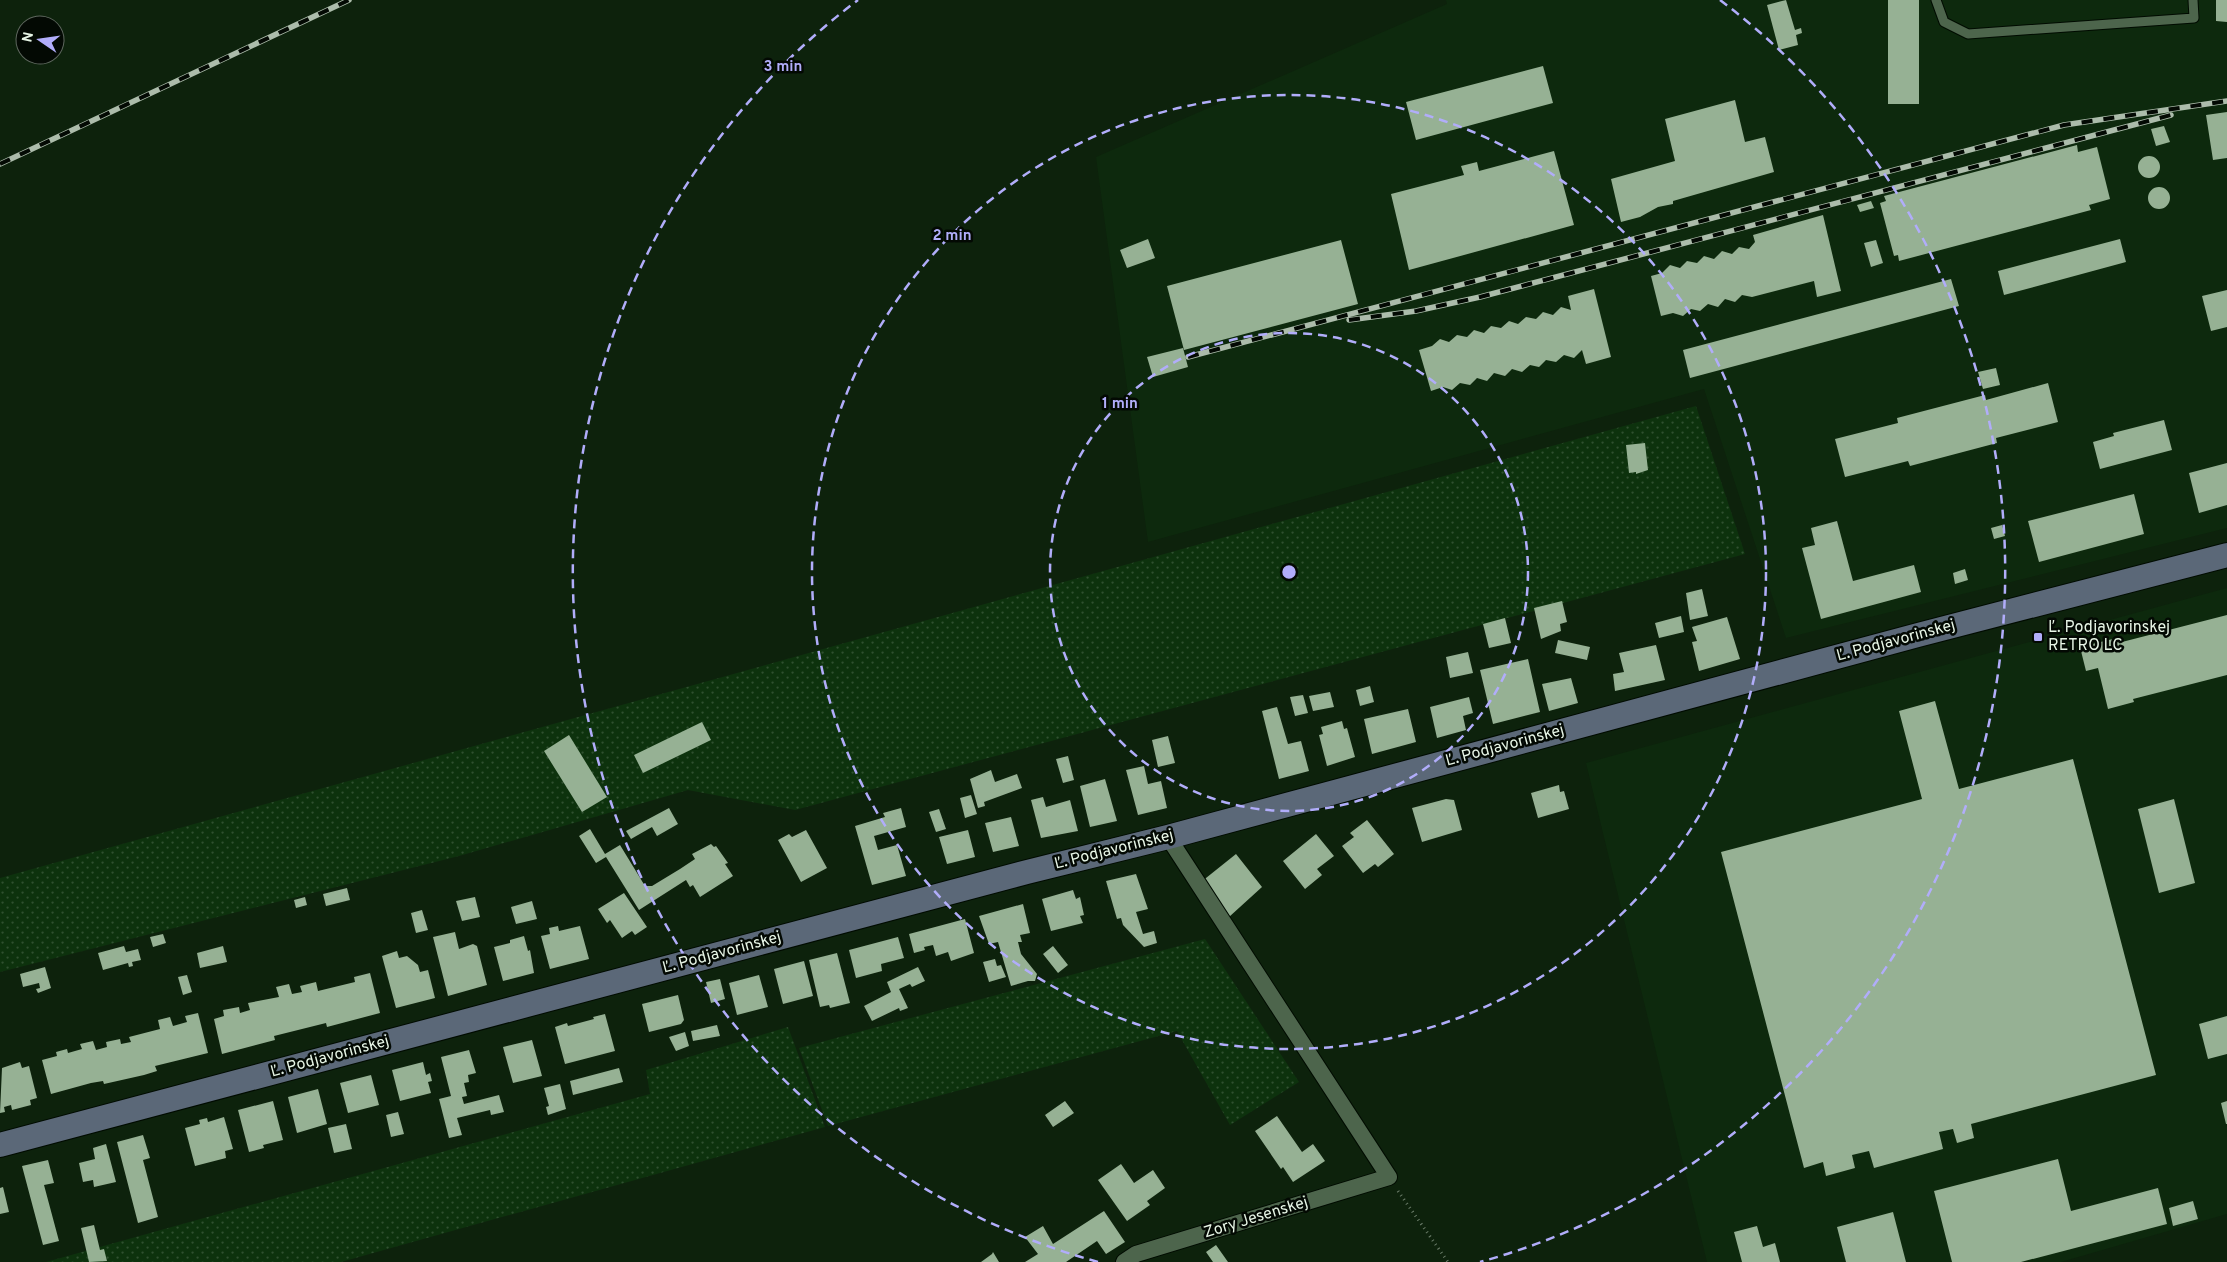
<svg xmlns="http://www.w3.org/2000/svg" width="2227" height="1262" font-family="Overpass,sans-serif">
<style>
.built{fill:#0d290d}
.garden{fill:url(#garden-dots)}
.building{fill:#96b194}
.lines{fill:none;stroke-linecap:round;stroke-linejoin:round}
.lane-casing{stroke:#000b00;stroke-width:11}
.street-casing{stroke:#000b00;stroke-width:18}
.secondary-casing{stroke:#000b00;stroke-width:26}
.path{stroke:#6b7d6a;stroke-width:3;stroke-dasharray:1 4;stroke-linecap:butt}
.lane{stroke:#4d654c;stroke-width:9}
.street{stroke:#4d654c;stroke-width:16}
.secondary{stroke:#5b6878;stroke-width:24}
.rail-casing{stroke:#acbcab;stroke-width:5.5}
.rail{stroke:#030903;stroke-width:4;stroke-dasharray:11;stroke-linecap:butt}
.ring{fill:none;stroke:#b1adfa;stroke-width:2.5;stroke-dasharray:9 6}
.poi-dot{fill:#b1adfa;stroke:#030903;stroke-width:2}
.labels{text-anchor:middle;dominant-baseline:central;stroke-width:5;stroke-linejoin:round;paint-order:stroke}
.poi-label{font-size:16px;fill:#e7f5e6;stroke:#030903;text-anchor:start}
.street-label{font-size:16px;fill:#e7f5e6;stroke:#030903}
.centre{fill:#b1adfa;stroke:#030903;stroke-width:2.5}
.ring-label{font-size:15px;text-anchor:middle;font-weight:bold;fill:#b1adfa;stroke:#030903;stroke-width:5;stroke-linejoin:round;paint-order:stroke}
</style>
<defs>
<pattern id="garden-dots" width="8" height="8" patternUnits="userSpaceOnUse" patternTransform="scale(1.25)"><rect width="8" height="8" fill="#0d320d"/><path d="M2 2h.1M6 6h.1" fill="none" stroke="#305030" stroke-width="1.8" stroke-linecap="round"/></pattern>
</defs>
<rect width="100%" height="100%" fill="#0d220c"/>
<path class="built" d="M1446 0H2227V528L1786 638 1704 389 1148 542 1096 157 1447 4Z
M2227 588V1214L2061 1262H1707L1586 763Z"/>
<path class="garden" d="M1696 406 1745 554 795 810 688 790 459 856 0 972V878Z
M1205 939 1299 1082 1230 1125 1177 1031 828 1126 799 1048Z
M788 1027 825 1127 341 1262H46L650 1094 646 1070Z"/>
<path class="building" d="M1786 0 1795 30 1801 28 1802 33 1796 35 1798 45 1779 50 1767 5Z
M1888 0H1919V104H1888Z
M2216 0H2227V22L2216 21Z
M1543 66 1553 103 1416 140 1406 102Z
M1735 100 1745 142 1765 137 1774 172 1673 201V204L1658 207 1640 217 1621 222 1611 179 1675 161 1665 119Z
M2227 112V158L2213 160 2206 115Z
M2164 126 2170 142 2156 146 2151 129Z
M2077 145 2078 152 2097 147 2110 199 2089 205 2091 210 1899 261 1898 255 1894 256 1880 203 1886 201 1884 196Z
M1554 151 1574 225 1409 270 1391 194 1464 175 1461 166 1477 162 1479 171Z
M2138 167a11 11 0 1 1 22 0a11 11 0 1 1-22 0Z
M2148 198a11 11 0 1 1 22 0a11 11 0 1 1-22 0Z
M1871 201 1874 208 1860 212 1857 205Z
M1823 215 1841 291 1817 297 1814 281 1752 297 1742 295 1735 302 1725 299 1718 307 1708 304 1700 311 1691 309 1683 316 1673 313 1661 316 1651 276 1662 273 1670 265 1680 268 1687 261 1697 263 1704 256 1714 259 1722 251 1732 254 1739 247 1749 249 1755 242 1753 235Z
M1148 239 1155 258 1127 268 1120 250Z
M2120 239 2126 262 2004 295 1998 271Z
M1341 240 1358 304 1184 350 1167 286Z
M1876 240 1883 263 1871 267 1864 243Z
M1951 279 1959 306 1690 378 1683 350Z
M1594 289 1611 357 1586 364 1582 350 1574 358 1564 355 1556 362 1546 360 1539 367 1530 365 1522 372 1512 369 1505 376 1494 373 1487 381 1477 378 1470 385 1460 383 1452 390 1443 387 1431 391 1419 350 1432 346 1440 339 1449 342 1457 335 1467 337 1474 330 1484 333 1491 326 1501 328 1509 321 1518 324 1526 317 1536 319 1543 312 1553 315 1561 307 1571 310 1568 296Z
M2227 290V327L2211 331 2202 296Z
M1183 348 1188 367 1153 377 1147 357Z
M1996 368 2000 385 1983 389 1978 372Z
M2048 383 2058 422 1996 438 1997 443 1910 466 1908 461 1845 477 1835 439 1898 423 1897 418 1985 395 1986 400Z
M2164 420 2172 450 2100 469 2093 442 2114 436 2113 433Z
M1645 443 1648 470 1636 474V472L1629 473 1626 445Z
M2227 463V505L2199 513 2189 473Z
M2134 494 2144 534 2039 562 2028 521Z
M1837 521 1853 581 1914 565 1921 592 1821 619 1802 548 1815 545 1811 528Z
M2002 525 2005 536 1994 539 1991 528Z
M1965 569 1968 580 1955 584 1953 573Z
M1702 589 1708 616 1690 620 1686 593Z
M1562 601 1567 622 1560 624 1561 631 1541 639 1534 608Z
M2227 615V675L2133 699 2134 702 2108 709 2098 668 2086 671 2080 647 2121 637 2122 642Z
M1681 616 1684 632 1659 638 1655 623Z
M1727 617 1740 659 1699 671 1692 642 1697 641 1692 627Z
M1505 618 1511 643 1489 648 1483 624Z
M1558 640 1590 647 1587 660 1555 653Z
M1656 645 1665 680 1615 691 1613 674 1624 672 1619 653Z
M1468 652 1473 673 1450 678 1446 657Z
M1528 659 1540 712 1493 724 1480 670Z
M1571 678 1578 703 1549 711 1542 684Z
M1370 686 1374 702 1360 706 1356 690Z
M1330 692 1334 707 1313 711 1309 696Z
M1303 695 1308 713 1295 716 1290 697Z
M1469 697 1473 713 1463 716 1466 730 1437 738 1430 707Z
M1935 701 1959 789 2073 759 2156 1075 1971 1124 1974 1138 1957 1143 1953 1129 1939 1132 1943 1149 1874 1168 1869 1151 1852 1155 1855 1168 1826 1176 1823 1162 1804 1168 1721 852 1922 799 1899 711Z
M1277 707 1288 744 1301 741 1309 771 1279 779 1262 711Z
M1408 709 1416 742 1372 754 1364 719Z
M1342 721 1344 729 1347 728 1355 757 1327 766 1319 735 1323 734 1321 727Z
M702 722 711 740 643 773 634 755Z
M569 735 607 797 582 812 544 751Z
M1168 736 1175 763 1158 767 1152 740Z
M1068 756 1074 780 1063 783 1056 759Z
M1144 766 1148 784 1161 781 1167 808 1138 815 1126 770Z
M991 770 995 782 1017 774 1022 788 984 802 985 806 978 808 970 779Z
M1105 779 1117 821 1090 827 1080 786Z
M1559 785 1560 792 1564 791 1569 809 1538 818 1531 793Z
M971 795 977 814 965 818 960 798Z
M1043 797 1046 807 1070 800 1078 831 1041 838 1031 800Z
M1446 799 1454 800 1462 830 1422 842 1412 808Z
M2174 799 2195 883 2159 893 2138 809Z
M669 808 678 824 657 836 652 827 631 839 626 831Z
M901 808 906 827 874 836 878 850 897 845 906 876 872 885 855 826 885 817 883 813Z
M939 809 946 829 936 832 929 812Z
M1011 817 1019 846 993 852 985 823Z
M1367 820 1394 854 1378 867 1375 864 1363 873 1342 846 1354 837 1350 833Z
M590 829 605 854 620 845 645 886H652L680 869 695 859 692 854 711 844 714 847 716 846 728 863 725 864 733 876 700 897 693 885 690 887 686 880 639 910 606 857 596 863 579 836Z
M806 830 827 868 801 882 778 840 789 834 792 837Z
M968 830 975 857 947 864 939 837Z
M1316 834 1334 856 1317 869 1322 875 1305 889 1283 861Z
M1236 854 1262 887 1229 917 1201 882Z
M1136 874 1148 909 1136 912 1143 934 1154 931 1157 943 1144 947 1123 925 1121 918 1117 919 1106 881Z
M347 888 350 900 326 906 323 894Z
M1073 890 1076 899 1080 897 1084 915 1080 916 1083 923 1051 931 1042 899Z
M624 893 647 927 635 935 632 931 622 938 610 920 607 923 598 909Z
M305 897 307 905 296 908 294 900Z
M475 897 480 917 462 921 456 901Z
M532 901 537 919 516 924 511 907Z
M1023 904 1030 933 1020 935 1022 942H1018L1021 954 1037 974 1035 981H1028L1011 986 998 942 989 944 979 916Z
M422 910 428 930 416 933 411 913Z
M965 919 974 953 951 961 948 952 936 956 933 945 924 947 925 950 914 953 909 934Z
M558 926 559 931 580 926 589 959 550 969 541 936 550 934 549 928Z
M455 932 459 949 473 944 477 946 487 985 448 996 433 937Z
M163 934 166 943 153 947 150 937Z
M524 936 528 951 530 950 534 973 503 981 494 947 510 943V940Z
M898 937 904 958 881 964 882 971 856 978 849 950Z
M124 946 126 952 138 949 141 960 132 962 133 966 129 967 128 963 103 970 98 953Z
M223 946 227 962 200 968 197 953Z
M1053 946 1068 965 1058 973 1043 954Z
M397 951 399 958 407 956 418 965 420 972 428 970 435 998 396 1008 382 956Z
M837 953 850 1003 830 1008 829 1005 820 1007 809 960Z
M995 959 997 966 1001 965 1006 977 989 982 983 962Z
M804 961 813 996 783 1004 774 969Z
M45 967 51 988 38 993 36 989 40 988 39 983 23 987 20 974Z
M918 967 925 981 912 987 910 984 899 989 908 1008 900 1011 899 1008 872 1021 864 1006 891 992 887 982Z
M370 973 380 1013 327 1027 326 1023 274 1036 275 1040 222 1054 214 1019 224 1016 223 1010 239 1007 240 1013 250 1010 248 1003 279 997 276 987 289 984 292 994 302 992 300 986 316 982 318 991 355 982 354 977Z
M187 975 192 992 183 995 178 977Z
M759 975 768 1007 737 1015 729 983Z
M720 979 725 999 711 1003 706 982Z
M678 995 684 1020 681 1024 649 1032 642 1004Z
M198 1013 208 1053 155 1066 157 1071 144 1075 104 1084 103 1081 91 1083 51 1094 42 1060 57 1056 56 1052 67 1049 68 1053 82 1049 80 1044 93 1041 96 1050 107 1047 106 1042 120 1039 121 1044 131 1042 129 1037 160 1029 158 1020 170 1017 173 1026 187 1022 185 1016Z
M605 1014 615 1051 565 1064 555 1027 567 1023 568 1026 594 1019 593 1017Z
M2227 1016V1054L2208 1059 2199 1024Z
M717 1025 720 1036 693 1041 691 1031Z
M685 1032 689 1046 676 1051 669 1037Z
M532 1040 542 1076 513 1083 503 1047Z
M469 1050 476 1073 468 1075 469 1082 464 1083 467 1096 462 1097 464 1104 499 1095 504 1112 491 1115 490 1110 457 1118 462 1135 449 1138 439 1099 451 1096 441 1057Z
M20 1062 22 1068 29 1066 37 1098 30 1100 31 1105 12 1110 11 1105 4 1107 5 1112 0 1113 2 1068Z
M423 1062 426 1075 430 1073 432 1081 428 1082 431 1093 400 1101 392 1070Z
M619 1068 623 1082 573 1095 570 1081Z
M371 1075 379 1105 348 1113 340 1083Z
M560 1084 566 1109 548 1115 546 1107 549 1106 544 1088Z
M318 1089 327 1124 297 1133 288 1097Z
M273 1101 283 1140 263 1145 264 1148 249 1152 238 1110Z
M1065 1101 1074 1113 1053 1127 1045 1115Z
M2227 1101V1124H2226L2221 1103Z
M398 1112 404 1134 391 1137 386 1115Z
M1277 1116 1302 1152 1313 1144 1325 1161 1293 1182 1283 1167 1281 1169 1255 1131Z
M224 1117 233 1149 225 1151 226 1158 195 1166 185 1128 200 1124 199 1120 207 1118 208 1122Z
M346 1124 352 1149 334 1153 328 1128Z
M143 1135 150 1158 143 1160 158 1217 138 1223 117 1142Z
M106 1144 116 1182 94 1187 93 1180 83 1182 79 1163 95 1159 93 1148Z
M2058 1159 2071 1211 2158 1188 2167 1224 2021 1262H1952L1934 1191Z
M48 1160 54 1183 44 1185 59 1241 43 1245 22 1166Z
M1121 1164 1134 1183 1153 1170 1165 1188 1147 1201 1150 1205 1127 1221 1098 1180Z
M3 1187 9 1212 0 1214V1188Z
M2193 1201 2198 1219 2173 1226 2169 1208Z
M1104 1211 1125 1242 1106 1254 1097 1241 1066 1262H1025L1038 1254 1025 1237 1043 1226 1053 1244Z
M1893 1212 1906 1262H1846L1837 1227Z
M94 1225 100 1250 104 1249 107 1261 89 1262 81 1228Z
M1757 1226 1763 1247 1775 1243 1780 1262H1742L1734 1232Z
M1216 1245 1228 1262H1213L1206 1252Z
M993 1252 999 1262H981L992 1254Z"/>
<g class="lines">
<g class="lane-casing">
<path id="lane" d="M1936 0 1944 22 1968 34 2194 18 2193 0"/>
</g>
<g class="street-casing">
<path id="street" d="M1124 1262 1136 1254 1389 1177 1168 837"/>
</g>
<g class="secondary-casing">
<path id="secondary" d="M0 1145 1027 872 1168 837 1918 635 2227 555"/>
</g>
<path class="path" d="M1398 1191 1448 1262"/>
<use href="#lane" class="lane"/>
<use href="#street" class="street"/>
<use href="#secondary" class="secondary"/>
<g class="rail-casing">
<path id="rail" d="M0 164 349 0
M1349 320 1416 311 1480 297 2171 115
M1188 357 2064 125 2227 101"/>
</g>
<use href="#rail" class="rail"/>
</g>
<g class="ring">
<circle cx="1289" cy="572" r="239"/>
<circle cx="1289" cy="572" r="477"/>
<path d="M1098 1262A716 716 0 0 1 858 0M1720 0A716 716 0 0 1 1480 1262"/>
</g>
<rect class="poi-dot" x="2033" y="632" width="10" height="10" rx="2.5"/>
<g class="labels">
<g class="poi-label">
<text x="2048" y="628">Ľ. Podjavorinskej<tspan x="2048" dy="18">RETRO LC</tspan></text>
</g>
<g class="street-label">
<text transform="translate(1896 641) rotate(-15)">Ľ. Podjavorinskej</text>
<text transform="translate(1505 746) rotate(-15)">Ľ. Podjavorinskej</text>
<text transform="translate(1114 850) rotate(-14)">Ľ. Podjavorinskej</text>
<text transform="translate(722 953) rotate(-15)">Ľ. Podjavorinskej</text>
<text transform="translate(330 1057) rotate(-15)">Ľ. Podjavorinskej</text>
<text transform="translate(1256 1218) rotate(-17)">Zory Jesenskej</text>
</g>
</g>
<circle cx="1289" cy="572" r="8" class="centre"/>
<g class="ring-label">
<text x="783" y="71">3 min</text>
<text x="952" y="240">2 min</text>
<text x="1120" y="408">1 min</text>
</g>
<g transform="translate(40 40) rotate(283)"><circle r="24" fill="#030903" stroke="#5e675e"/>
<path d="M0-4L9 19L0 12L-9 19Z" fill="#b1adfa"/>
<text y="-8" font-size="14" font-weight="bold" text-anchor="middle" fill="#e7f5e6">N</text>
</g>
</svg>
